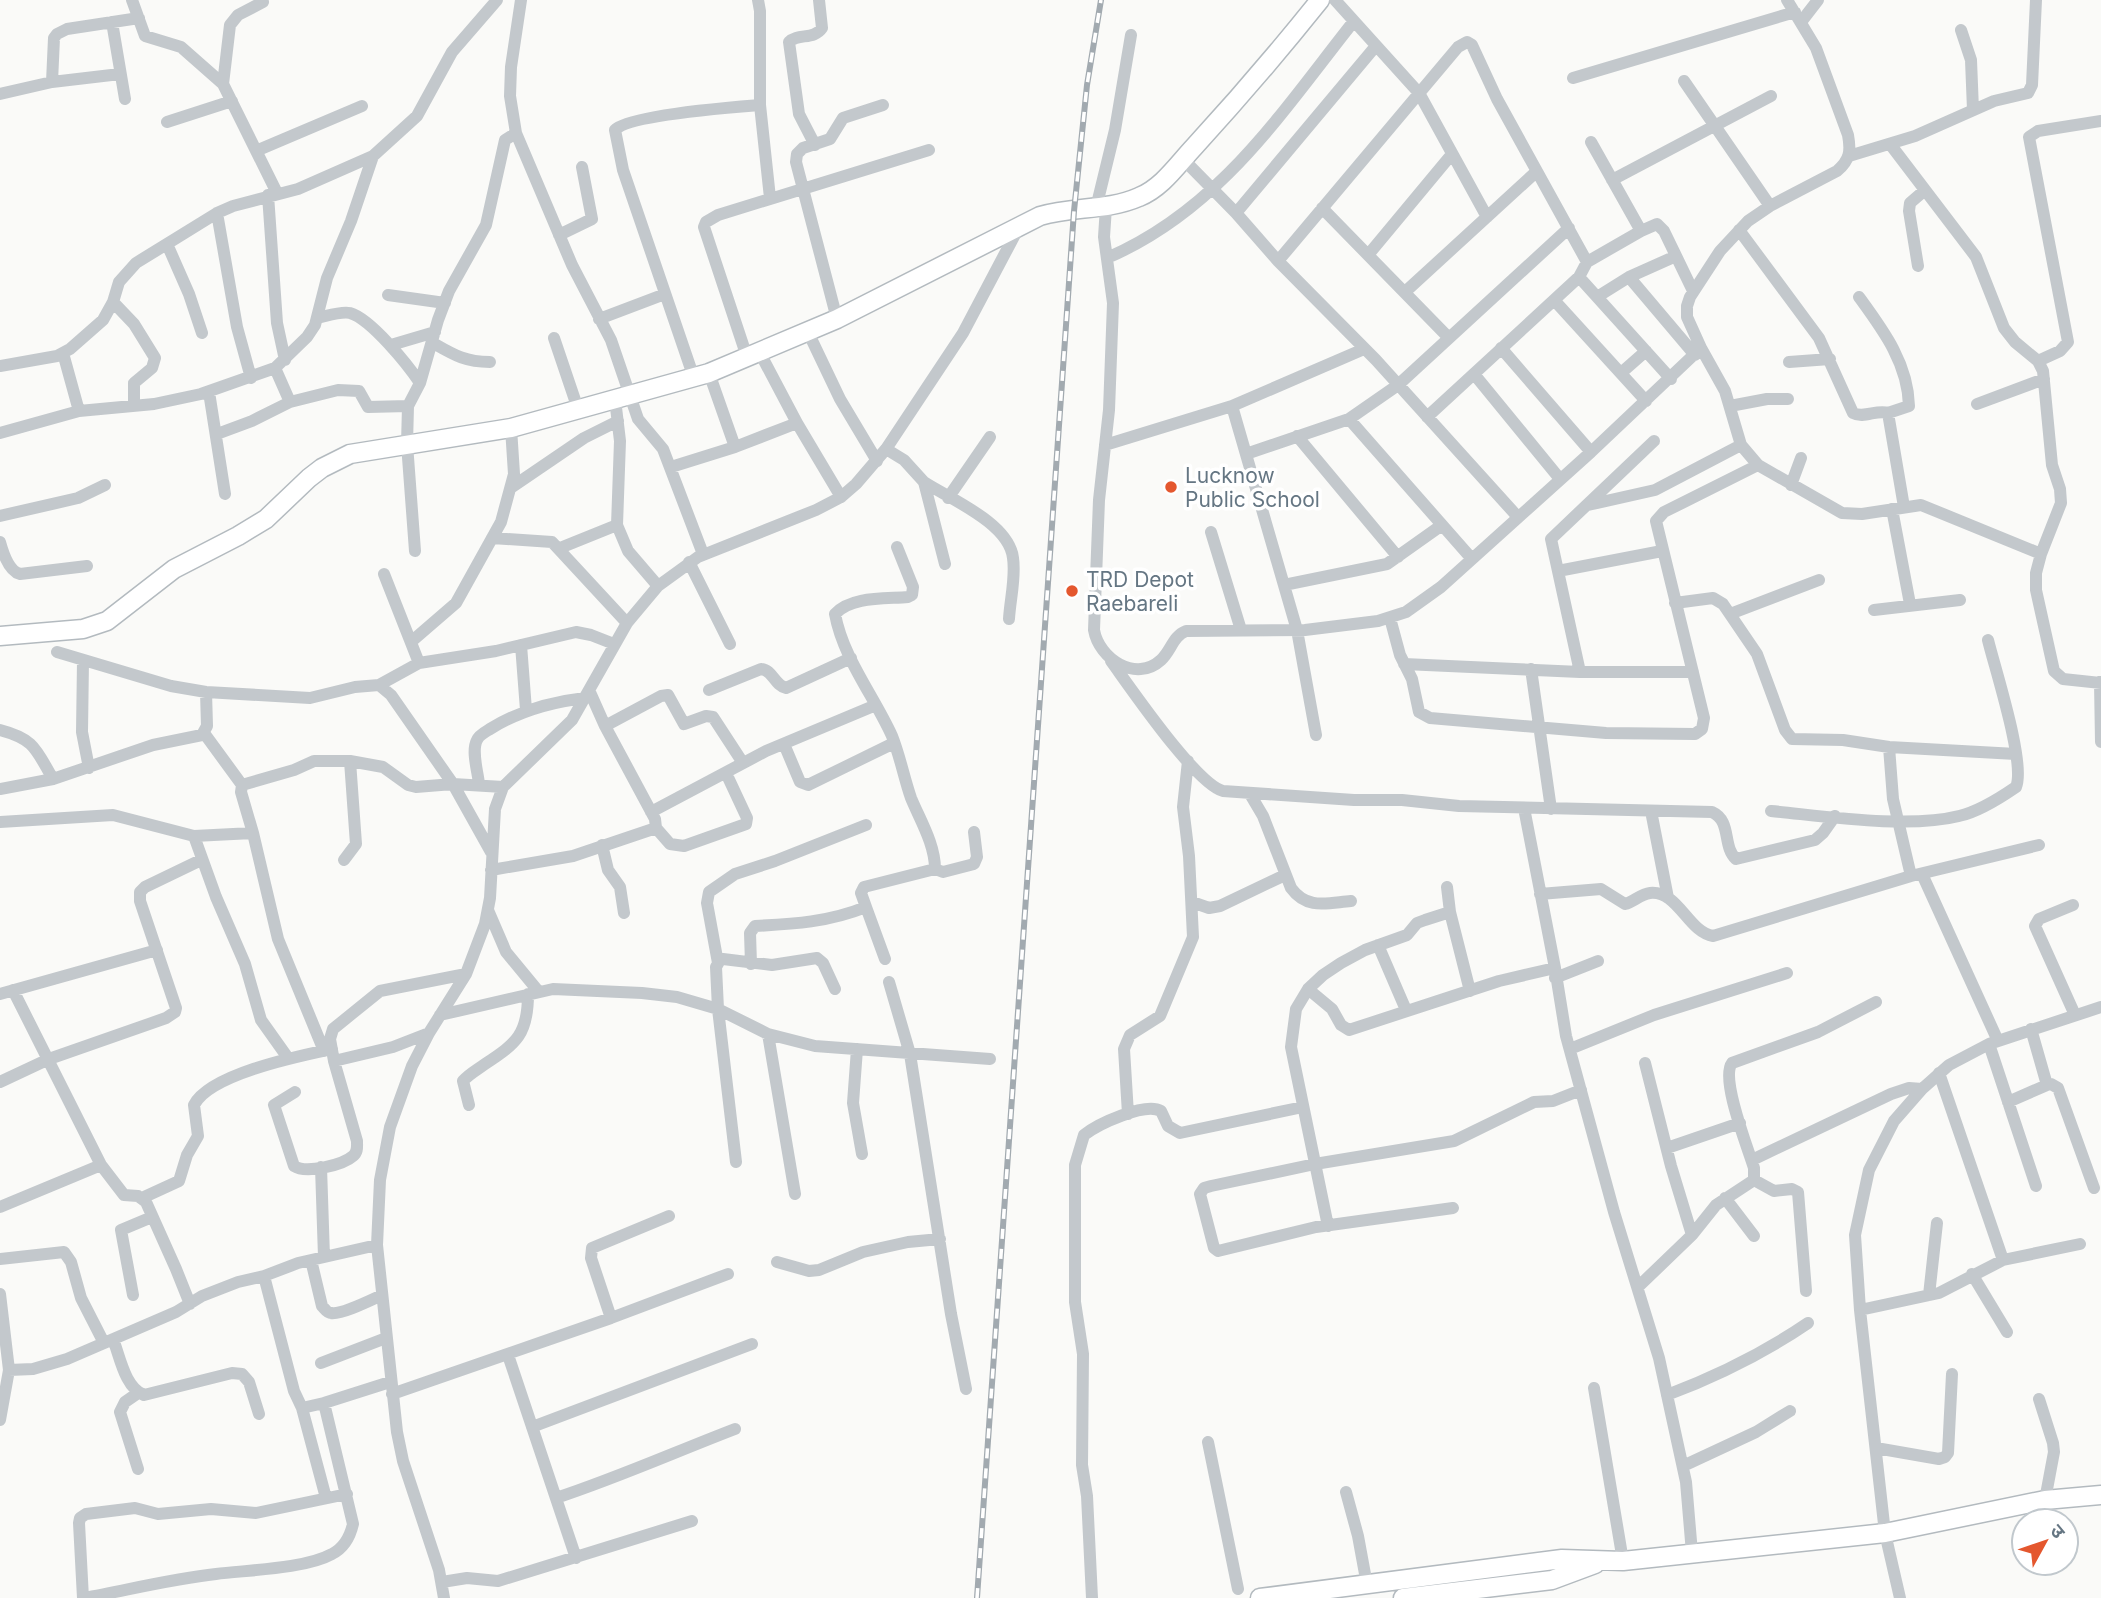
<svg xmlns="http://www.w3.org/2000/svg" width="2101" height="1598" font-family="Inter,'Noto Sans Devanagari',sans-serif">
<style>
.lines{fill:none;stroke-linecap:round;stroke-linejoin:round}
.secondary-casing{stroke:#b3babf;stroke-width:21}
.street{stroke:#c3c8cc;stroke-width:12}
.secondary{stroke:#fff;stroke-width:18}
.rail-casing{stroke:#a2aab0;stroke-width:6}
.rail{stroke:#fff;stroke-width:3.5;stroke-dasharray:10;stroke-linecap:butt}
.poi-dot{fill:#e4572e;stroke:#fff;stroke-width:2.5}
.labels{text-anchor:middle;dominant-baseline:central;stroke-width:7;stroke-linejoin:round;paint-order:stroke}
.poi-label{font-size:21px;fill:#657683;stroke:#fff;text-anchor:start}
</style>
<rect width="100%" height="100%" fill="#fafaf8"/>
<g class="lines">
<g class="secondary-casing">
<path id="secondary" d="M0 636 83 629 107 621 174 569 238 536 266 519 309 478 322 468 350 454 511 428 709 373 837 319 1040 216C1073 206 1107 211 1139 197 1162 188 1178 164 1194 147 1238 99 1280 50 1320 0
M1260 1598 1562 1559 1623 1561 1885 1533 2045 1500 2101 1495
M1403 1598 1552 1580 1595 1564"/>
</g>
<path class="street" d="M132 0 145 36 181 47 223 84 277 193
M521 0 511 67 510 96 516 133 572 265 611 340 638 419 663 449 703 554
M758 0 760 11V105L770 198
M1335 0 1419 93 1487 217
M1787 0 1816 48 1848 135C1851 151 1850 160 1837 171L1770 206 1748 221 1720 251 1690 297 1687 306V317L1701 348 1725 391 1741 445 1758 465 1842 513 1862 514 1921 505 2041 554
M112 22 125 99
M1801 22 1818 0
M1961 30 1971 60 1973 110
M1573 78 1795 12
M1684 81 1770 206
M52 82 54 38 57 34 67 29 139 18
M223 84 230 25 238 15 263 2
M0 94 52 82 120 74
M167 122 232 101
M1591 142 1641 231
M1890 144 1976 257 2004 328 2015 342 2038 361 2043 371 2052 465 2060 489 2061 503 2041 554 2036 573V590L2054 671 2063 679 2101 683
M815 145 799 114 789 42C798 33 814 40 822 28L819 0
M256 151 362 106
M1849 156 1915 136 1994 101 2028 93 2032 85 2036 0
M1183 159 1236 213 1278 261 1376 360 1517 516
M1612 180 1771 96
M268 195 277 323 285 360
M1106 207 1104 237 1113 303 1109 410 1099 500 1094 630C1099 659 1136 683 1161 660 1171 651 1173 636 1186 631L1305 630 1378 621 1406 612 1441 587 1591 452 1701 348
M1096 208 1115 130 1131 35
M1322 208 1449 338
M217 213 237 327 251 378
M1236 213 1375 47
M1739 230 1819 338 1853 413C1864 419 1877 409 1888 413L1904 507
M559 235 592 219 582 167
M167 244 189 294 202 333
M1368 255 1452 154
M1107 258C1219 210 1281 113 1354 21
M1278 261 1458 47 1467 42 1472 45 1497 99 1587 262 1579 277 1427 417
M1587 262 1641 231 1657 224 1664 231 1693 291
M1918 266 1909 211 1910 203 1925 190
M1579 277 1671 379
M1629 277 1695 355
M1405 292 1536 172
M388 295 445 303
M1597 297 1629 277 1676 256
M1859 297C1883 330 1908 363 1909 406L1888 413
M1554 300 1646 401
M113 302 134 324 155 358 152 368 134 383V405
M317 318C327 316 341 311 350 313 371 319 408 365 420 383
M599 319 665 294
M837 319 796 162 797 154 803 148 830 139 843 118 883 105
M808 332 840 399 877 461
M554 338 578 409
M433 343C454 355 465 362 490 362
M391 345 435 332
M1501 348 1591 452
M63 353 79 411
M760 353 797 423 841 497
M747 357 704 227 706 222 718 215 929 150
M2038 361 2060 351 2068 342 2029 137 2038 131 2101 121
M1789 362 1830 359
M0 366 57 356 70 349 103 320 113 302 119 282 136 263 217 213 233 206 298 189 373 156
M275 368 290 402
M709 373 735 447
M1621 373 1646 351
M1474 374 1560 479
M694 378 623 170 615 130C628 115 735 107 760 105
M209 392 225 494
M615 399 620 441 617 525 628 551 658 586
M1977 404 2044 379
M1232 406 1297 630 1316 735
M1730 406 1767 399H1788
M1349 419 1472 559
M0 433 79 411 154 404 201 394 275 368 307 337 315 325 327 278 351 221 373 156 417 116 452 52 497 0
M217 434 252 421 290 402 338 390 359 391 368 407 408 406
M1297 436 1398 557
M1105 445 1232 406 1364 349
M886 449 904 460 924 482 945 564
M1246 454 1349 419 1398 385 1569 228
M671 467 735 447 797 423
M924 482C950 499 1009 523 1013 558 1016 577 1010 600 1009 619
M1791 485 1801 458
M512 487 584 438 618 421
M948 498 990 437
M1588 505 1655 490 1741 445
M1892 509 1910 604
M0 516 78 498 105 485
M1211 532 1241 630
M492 538 552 542 627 623
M0 542C3 553 9 571 20 574L87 566
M560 548 617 525
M415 551 407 444 408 406 420 383 438 320 449 291 486 225 505 140 516 133
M689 562 730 644
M1558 571 1662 551
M384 574 419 663
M1284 585 1387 564 1442 525
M1675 603 1713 598 1723 604 1757 654 1785 730 1792 739 1843 740 1889 747 2016 754
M1874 610 1960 600
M1730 614 1819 580
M1390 618 1400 655 1412 679 1419 712 1430 718 1606 733 1695 734 1702 729 1704 718 1656 521 1664 512 1758 465
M412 641 456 603 501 522 514 474 511 428
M521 645 526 710
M57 652 171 686 206 692 310 698 355 687 379 685 391 695 453 784 491 852
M83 661 82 732 89 768
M1111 661C1130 687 1196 784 1223 791L1354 800H1402L1459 806 1712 812C1732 821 1722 846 1736 859L1815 840 1823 833 1835 816
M1404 664 1580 672H1693
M1531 669 1551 809
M1580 672 1551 539 1654 441
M2100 682 2101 742
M379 685 419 663 496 651 576 632 591 635 614 644
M709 690 761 669C773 670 774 685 786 688L851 658
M605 726 661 696 668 695 684 724 706 716 713 717 743 763
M0 730C35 739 36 750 53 779
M204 733 242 785
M784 744 800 782 808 785 894 743
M1889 747 1893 799 1911 876
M479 784C478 772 471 751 477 740 479 735 485 732 490 729 519 711 550 702 585 698
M0 789 53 779 153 745 202 735 207 726 206 692
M1250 794 1263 816 1291 888C1307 910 1327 903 1351 901
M1524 808 1555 968
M1651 811 1668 898
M1771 811C1824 816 1908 829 1959 816 1978 812 2000 798 2016 787 2026 764 1995 669 1988 640
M651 812 766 751 876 705
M0 822 113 815 194 836 253 833
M656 828 670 844 684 846 746 824 747 818 726 773
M194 836 216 897 245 964 261 1020 288 1058
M602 845 608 870 620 887 624 913
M344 860 356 844 350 761
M935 869 943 872 974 864 977 857 974 832
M491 870 573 856 656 828 655 819 605 726 589 690
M1922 874 1998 1041
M1447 887 1450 912 1470 991
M1540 894 1601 889 1625 904C1633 902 1641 894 1650 893 1678 890 1688 932 1713 936L1911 876 2039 845
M1192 902 1209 908 1220 906 1285 875
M2073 905 2039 919 2035 926 2075 1015
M866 907 885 959
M488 910 506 952 539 992
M1378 945 1406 1010
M718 963 707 903 709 892 735 874 775 861 866 825
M751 964 750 933 755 926C794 924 829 922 866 907L861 893 864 887 935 869C935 844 920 820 911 798 904 778 900 756 892 736 874 696 843 658 835 614 851 596 886 599 908 597L912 595 913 587 897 547
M1555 978 1598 961
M889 982 910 1054 951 1314 966 1389
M1308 989 1332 1009 1341 1025 1349 1030 1499 981 1555 968 1566 1036 1614 1212 1659 1358 1686 1482 1692 1553
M13 990 101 1165 124 1195 138 1196 146 1202 176 1269 190 1304
M0 994 157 950
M440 1015 553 989 642 993 677 997 718 1009 768 1034 815 1046 990 1059
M2031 1029 2047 1085
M768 1034 795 1194
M1989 1044 2036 1186
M857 1049 853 1103 862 1154
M1570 1049 1654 1015 1787 973
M324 1051 278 939 253 833 241 792 242 785 294 770 314 761H350L383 767 408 785 416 787 453 784 503 787
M334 1061 393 1047 429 1033
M1939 1073 2003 1260
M0 1082 49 1059 166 1018 175 1012 176 1008 140 901V892L145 887 201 860
M295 1092 274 1105 294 1166C306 1174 343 1165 353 1156 358 1152 357 1147 357 1141L334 1061 330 1039 333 1029 380 991 466 974
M2008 1102 2047 1085 2051 1084 2058 1088 2094 1188
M469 1105 463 1081C469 1074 477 1070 485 1064 517 1043 528 1034 528 994
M1128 1114 1124 1049 1130 1035 1160 1016 1193 937 1189 856 1183 807 1188 761
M1667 1148 1740 1123
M1752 1160 1891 1094 1909 1088 1922 1089
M736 1162 718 1009 716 967 720 960 723 959 772 965 817 958 823 963 835 989
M321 1167 324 1257
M1754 1180 1774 1191 1792 1189 1798 1192 1806 1291
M142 1198 179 1181 187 1155 198 1136 194 1105C210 1074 299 1056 332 1049
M1725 1198 1754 1236
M0 1207 101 1165
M1453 1208 1316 1227 1218 1251 1214 1248 1200 1194 1204 1188 1211 1186 1315 1164 1454 1141 1534 1102 1553 1101 1581 1090
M1328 1226 1291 1047 1296 1009 1308 989 1323 975 1341 963 1365 950 1407 935 1417 923 1425 920 1450 912
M1692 1235 1716 1205 1754 1180V1168C1748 1148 1720 1079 1732 1063L1818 1032 1876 1002
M0 1259 64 1252 71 1262 81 1298 104 1343
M311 1260 322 1306C325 1309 327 1313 331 1313 341 1315 371 1300 382 1295
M777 1262 809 1271 819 1270 863 1252 908 1242 940 1239
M1972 1274 2007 1332
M264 1276 294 1391 302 1408 324 1403 390 1382
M1638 1287 1692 1235 1671 1166 1645 1063
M0 1294 9 1370 0 1420
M133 1295 121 1230 152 1217
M1929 1295 1937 1223
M1860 1310 1939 1293 2003 1260 2080 1244
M611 1318 591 1258 592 1248 669 1216
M113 1339C120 1357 125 1388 144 1395L232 1373 242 1374 249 1382 259 1414
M508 1355 576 1558
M321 1363 386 1338
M9 1370 33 1369 67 1359 176 1312 202 1296 238 1282 264 1276 298 1263 377 1245
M1594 1388 1623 1561
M138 1393 125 1402 120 1412 138 1469
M392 1394 611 1318 728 1274
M1667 1395C1717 1376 1764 1353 1808 1323
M2039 1399 2053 1443 2054 1452 2045 1500
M302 1408 326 1498
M532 1427 752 1344
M1208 1442 1238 1589
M1876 1448 1939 1459 1945 1457 1948 1453 1952 1374
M1683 1466 1756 1432 1790 1411
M1346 1492 1358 1536 1365 1574
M556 1498C617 1478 675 1452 735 1429
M442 1582 467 1578 498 1581 692 1521
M83 1598 79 1523 80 1518 86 1514 135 1508 158 1514 211 1509 256 1513 347 1494
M84 1598C128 1590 171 1579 216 1574 247 1570 305 1569 332 1554 344 1548 350 1537 353 1524L324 1403
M444 1598 439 1570 403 1461 397 1432 377 1245 380 1180 390 1127 412 1066 429 1033 466 974 485 924 490 898 495 809 503 787 572 720 627 623 658 586 698 557 816 510 841 497 856 484 886 449 963 333 1020 225
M1092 1598 1087 1496 1082 1465 1083 1354 1075 1302V1165L1084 1135C1098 1124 1145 1102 1161 1111L1168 1126 1180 1133 1303 1107
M1900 1598 1885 1533 1860 1310 1855 1235 1869 1170 1894 1121 1922 1089 1949 1065 1989 1044 2101 1007"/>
<use href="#secondary" class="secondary"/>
<g class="rail-casing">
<path id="rail" d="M977 1598 1074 211 1087 85 1101 0"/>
</g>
<use href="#rail" class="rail"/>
</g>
<g class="poi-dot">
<circle cx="1171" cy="487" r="7"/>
<circle cx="1072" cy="591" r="7"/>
</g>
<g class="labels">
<g class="poi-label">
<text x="1185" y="475">Lucknow<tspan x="1185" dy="24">Public School</tspan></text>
<text x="1086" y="579">TRD Depot<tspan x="1086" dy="24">Raebareli</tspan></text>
</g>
</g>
<g transform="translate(2045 1542) rotate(50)"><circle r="33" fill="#ffffff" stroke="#c1c8cd" stroke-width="2"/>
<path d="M0-5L12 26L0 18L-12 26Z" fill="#e4572e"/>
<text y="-10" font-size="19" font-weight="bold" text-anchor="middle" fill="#657683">उ</text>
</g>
</svg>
